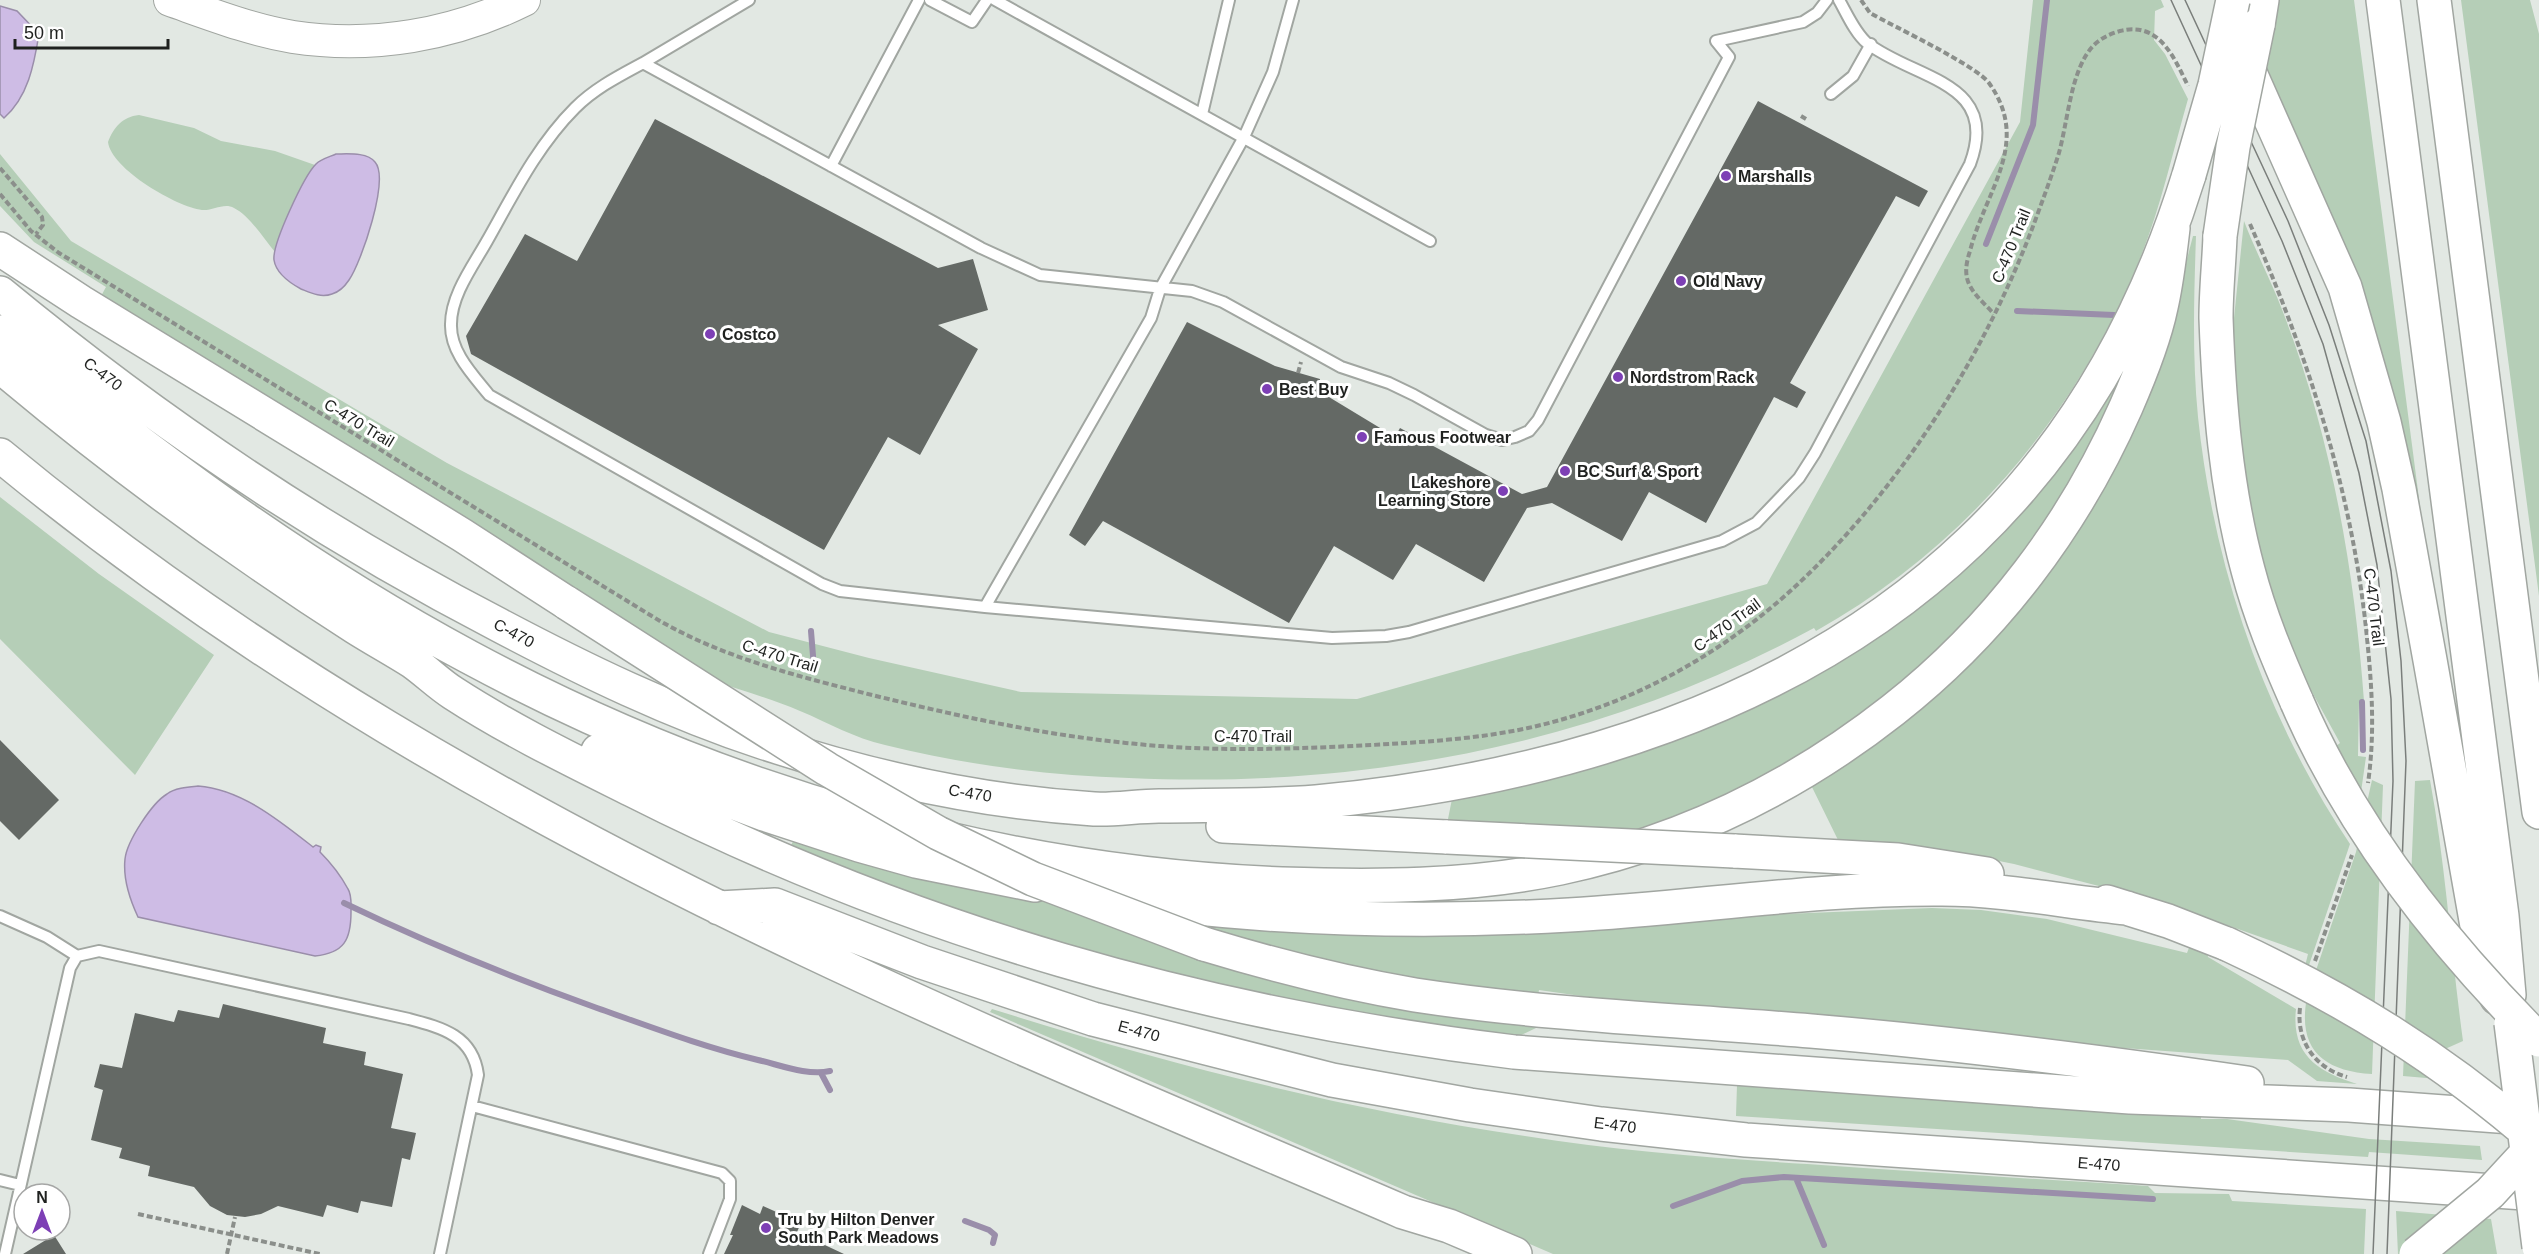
<svg xmlns="http://www.w3.org/2000/svg" width="2539" height="1254" font-family="Arial,sans-serif">
<style>
.green{fill:#b5ceb7}
.water{fill:#cebce5;stroke:#9a8eaa;stroke-width:1.5}
.lines{fill:none;stroke-linecap:round;stroke-linejoin:round}
.stream{stroke:#9a8eaa;stroke-width:6}
.building{fill:#646965}
.lane-casing{stroke:#a1a6a1;stroke-width:14}
.secondary-casing{stroke:#a1a6a1;stroke-width:34}
.highway-casing{stroke:#a1a6a1;stroke-width:36}
.path{stroke:#8b8f8b;stroke-width:4;stroke-dasharray:6 3;stroke-linecap:butt}
.lane{stroke:#fff;stroke-width:10}
.secondary{stroke:#fff;stroke-width:32}
.highway{stroke:#fff;stroke-width:33}
.tram{stroke:#7a7e7b;stroke-width:1.5}
.highway-bridge-casing{stroke:#a1a6a1;stroke-width:36;stroke-linecap:butt}
.highway-bridge{stroke:#fff;stroke-width:33}
.poi-dot{fill:#7d3fb5;stroke:#fff;stroke-width:2}
.labels{text-anchor:middle;dominant-baseline:central;stroke-width:6;stroke-linejoin:round;paint-order:stroke}
.poi-label{font-size:16px;font-weight:bold;fill:#1f211f;stroke:#fff;text-anchor:start}
.street-label{font-size:16px;fill:#1f211f;stroke:#fff}
</style>
<rect width="100%" height="100%" fill="#e2e8e3"/>
<path class="green" d="M2033 0H2161L2164 7 2155 11 2154 40 2165 54 2188 99C2173 151 2161 206 2141 256 2078 414 1964 548 1816 631L1814 628C1602 743 1368 789 1129 778 1046 775 965 765 885 745 854 738 829 723 800 711 772 699 743 691 714 681L100 298 106 287 34 242 0 206V154L71 241 447 463 769 632 869 658 1021 692 1357 699 1767 584 2020 122Z
M2279 0H2354L2421 514 2412 515 2265 82Z
M2461 0H2530L2539 34V596Z
M139 115 194 128 221 141 275 151 315 165 298 193 275 252C263 238 250 216 234 208 224 202 213 211 202 210 177 207 111 169 108 142 114 127 122 117 139 115Z
M2244 221C2254 247 2266 271 2277 297 2329 425 2354 563 2364 701H2359L2358 756 2366 757 2361 792 2335 747 2340 743 2312 692 2307 687 2297 664 2272 595 2245 496 2231 347Z
M2193 236H2196C2194 296 2192 357 2198 417 2214 569 2265 717 2350 844L2308 968 2305 966 2308 954 2221 923 2218 927 2122 892 2014 864 1974 856 1839 842 1810 783 1983 643 2177 297Z
M2119 378 2123 379 2109 412 2043 532 1962 630 1842 733 1709 807 1623 836 1519 860 1518 853 1444 849 1451 820 1448 819 1452 799 1756 706 1843 659 1904 620 1958 576 1995 540 2068 456Z
M0 497 99 574 214 655 135 775 0 639Z
M2372 780 2383 785 2372 1074C2323 1071 2297 1049 2307 997L2356 852Z
M2430 780C2446 867 2451 954 2463 1041L2445 1049 2438 1079 2403 1076 2415 781Z
M795 838 1537 1022 1536 1028 1519 1036 1467 1030 1237 991 1075 949 936 904 790 847Z
M1932 908 1981 910 2047 919 2187 953 2190 945 2207 951 2208 957 2296 1009C2291 1055 2318 1072 2357 1084L2317 1081 2288 1060 2083 1045 1589 1000 1588 997 1539 990 1538 996 1488 991 1343 967 1172 920 1708 917Z
M992 1009C1167 1064 1343 1109 1525 1136 1618 1151 1712 1158 1807 1164 1920 1172 2034 1179 2148 1186L2155 1193 2229 1194 2232 1201 2366 1209 2364 1254H1553L990 1012Z
M1737 1085 2201 1116V1119H2227L2369 1139 2480 1146 2482 1160 2369 1152 2368 1157 1736 1116Z
M2396 1211 2491 1219 2497 1254H2398Z"/>
<path class="water" d="M0 6 17 11 39 34C34 65 28 97 4 118L0 114Z
M336 154C348 154 367 152 375 162 390 179 361 263 349 280 345 286 339 292 332 294 321 298 311 293 301 289 290 283 276 273 274 260 272 244 304 176 316 164 321 159 329 157 336 154Z
M198 786C241 789 280 821 313 847L316 845 321 847 320 852C330 862 341 876 348 889 352 895 351 905 351 912 351 940 344 953 315 956L138 917C130 900 123 878 125 859 127 841 152 803 167 794 175 788 188 787 198 786Z"/>
<g class="lines">
<path class="stream" d="M1986 244 2033 125 2047 0
M2017 311 2114 315
M811 631 814 668
M2362 702 2363 750
M344 903C427 943 511 977 597 1008 651 1027 703 1047 758 1060 780 1065 807 1076 830 1071
M821 1073 830 1090
M1796 1178 1824 1245
M1673 1206 1742 1181 1784 1177 2153 1199
M965 1221 989 1230 995 1235 993 1243"/>
</g>
<path class="building" d="M1758 101 1928 191 1919 207 1896 196 1790 383 1806 392 1797 408 1774 397 1706 523 1649 492 1622 541 1552 503 1527 508 1484 582 1416 544 1393 580 1334 546 1289 623 1103 521 1085 546 1069 535 1187 322 1275 366 1320 379 1319 391 1395 437 1400 428 1522 494 1547 487Z
M655 119 938 268 973 259 988 310 938 325 978 349 920 455 888 437 824 550 471 354 466 336 525 234 577 261Z
M0 740 59 800 19 840 0 821Z
M223 1004 326 1028 323 1043 366 1052 364 1065 403 1074 391 1128 416 1133 410 1160 402 1158 392 1207 361 1201 358 1213 327 1205 323 1217 278 1206 261 1214 245 1217 227 1215 210 1206 194 1187 148 1176 150 1166 119 1158 122 1148 91 1140 103 1090 94 1087 100 1064 122 1068 135 1013 174 1022 178 1010 219 1018Z
M742 1205 760 1214 763 1206 801 1223 797 1232 844 1254H724L733 1235H730Z
M54 1235 66 1254H23Z"/>
<g class="lines">
<g class="lane-casing">
<path id="lane" d="M930 0 972 22 987 0
M995 0 1430 241
M1827 0 1817 13 1803 22 1716 41 1729 57 1538 420 1529 431 1515 437 1502 440 1486 435 1414 395 1389 383 1341 367 1223 302 1192 291 1040 275 981 248 643 63C619 76 595 88 575 108 537 146 513 195 487 241 473 266 451 295 451 324 450 352 473 375 489 395L822 584 840 591 985 607 1332 638 1386 636 1409 632 1722 541 1756 523 1799 478 1815 453 1970 164C2001 81 1915 80 1867 43 1855 33 1847 14 1839 0
M643 63 749 0
M1831 94 1853 76 1871 44
M1202 114 1229 0
M831 166 919 0
M985 607 1151 318 1160 289 1244 137 1273 72 1293 0
M0 916 47 937 77 956
M472 1106 722 1173 730 1181V1199L709 1254
M0 1180 20 1185
M5 1254 70 968 77 956 99 951 409 1019C443 1028 473 1036 478 1075L440 1254"/>
</g>
<g class="secondary-casing">
<path id="secondary" d="M170 0C210 14 251 30 293 37 372 49 453 35 524 0"/>
</g>
<g class="highway-casing">
<path id="highway" d="M2383 0 2502 916 2509 995
M2434 0 2539 812
M2258 25 2262 0
M2243 57 2345 287 2384 422 2399 489 2430 660 2486 977 2497 998
M2220 236C2219 263 2216 291 2216 318 2219 402 2226 489 2248 570 2260 616 2278 659 2297 702
M0 249 81 302 462 535 567 603
M0 293C155 421 321 533 499 625 584 670 671 712 762 742 868 777 982 802 1094 809 1116 810 1137 806 1159 806 1211 805 1263 806 1316 802 1551 780 1797 708 1971 541 2077 440 2146 314 2189 175
M0 332C147 453 301 567 469 657 720 792 997 873 1282 884 1374 887 1469 887 1560 868 1683 842 1795 787 1893 710 1995 630 2074 525 2126 407 2140 375 2154 341 2161 307 2167 281 2170 254 2173 228
M0 366C82 435 168 501 256 561 289 584 322 606 355 627 374 639 394 650 413 662 427 672 439 684 453 693 510 730 572 760 632 790 913 932 1202 1014 1514 1052L2130 1097 2349 1105 2525 1118
M0 455C244 657 521 815 807 950 1003 1043 1204 1126 1403 1212L1449 1226 1515 1254
M598 751 764 814 859 845 916 861 1035 885
M1223 826 1447 837
M1734 851 1898 860 1987 874
M1098 896C1254 919 1411 924 1569 915 1693 908 1817 888 1942 889 2004 889 2066 902 2127 908
M2107 902 2168 921 2227 944
M719 908 775 905 922 962 1093 1019 1332 1080 1470 1105 1601 1124 1746 1140 2539 1194
M1204 944C1273 965 1343 983 1415 995 1546 1015 1679 1020 1811 1031 1957 1043 2102 1062 2247 1083"/>
</g>
<path class="path" d="M1861 0 1870 13C1893 26 1977 66 1989 83 2032 143 1985 191 1970 251 1966 263 1964 275 1970 286 1976 297 1986 305 1994 314
M1801 116 1806 119
M0 168 42 217 43 225 36 234
M0 194 31 231 59 253 655 618C722 658 801 677 876 696 962 717 1049 736 1137 744 1215 752 1294 749 1372 745 1424 742 1477 739 1528 728 1625 707 1714 659 1787 594 1896 496 1984 358 2035 221 2043 199 2051 178 2058 156 2068 124 2070 69 2094 45 2101 38 2110 34 2120 31 2159 21 2174 57 2188 86
M2250 224C2308 356 2353 494 2367 638 2372 687 2375 734 2368 783
M1298 373 1301 362
M2315 961 2352 855
M2300 1008C2296 1041 2315 1068 2347 1077
M138 1214 320 1254
M227 1254 235 1217"/>
<use href="#lane" class="lane"/>
<use href="#secondary" class="secondary"/>
<use href="#highway" class="highway"/>
<path class="tram" d="M2171 0 2282 241 2323 344 2359 473 2377 565 2391 699 2393 781 2373 1254
M2185 0 2288 221 2329 325 2366 441 2391 571 2401 661 2406 761 2387 1254"/>
<g class="highway-bridge-casing">
<path id="highway-bridge" d="M2189 175 2215 85 2233 0
M2220 236 2233 147 2258 25
M567 603 827 769 938 833 1033 879 1204 944
M2297 702C2351 827 2442 943 2539 1040
M1447 837 1734 851
M2227 944C2344 998 2442 1058 2539 1143
M2511 1023 2539 1247
M2416 1254 2490 1193 2538 1141"/>
</g>
<use href="#highway-bridge" class="highway-bridge"/>
</g>
<g class="poi-dot">
<circle cx="1726" cy="176" r="6"/>
<circle cx="1681" cy="281" r="6"/>
<circle cx="710" cy="334" r="6"/>
<circle cx="1618" cy="377" r="6"/>
<circle cx="1267" cy="389" r="6"/>
<circle cx="1362" cy="437" r="6"/>
<circle cx="1565" cy="471" r="6"/>
<circle cx="1503" cy="491" r="6"/>
<circle cx="766" cy="1228" r="6"/>
</g>
<g class="labels">
<g class="poi-label">
<text x="1738" y="176">Marshalls</text>
<text x="1693" y="281">Old Navy</text>
<text x="722" y="334">Costco</text>
<text x="1630" y="377">Nordstrom Rack</text>
<text x="1279" y="389">Best Buy</text>
<text x="1374" y="437">Famous Footwear</text>
<text x="1577" y="471">BC Surf &amp; Sport</text>
<text x="1491" y="482" text-anchor="end">Lakeshore<tspan x="1491" dy="18">Learning Store</tspan></text>
<text x="778" y="1219">Tru by Hilton Denver<tspan x="778" dy="18">South Park Meadows</tspan></text>
</g>
<g class="street-label">
<text transform="translate(2011 246) rotate(-68)">C-470 Trail</text>
<text transform="translate(103 374) rotate(37)">C-470</text>
<text transform="translate(359 423) rotate(31)">C-470 Trail</text>
<text transform="translate(2374 607) rotate(83)">C-470 Trail</text>
<text transform="translate(1727 625) rotate(-36)">C-470 Trail</text>
<text transform="translate(514 633) rotate(28)">C-470</text>
<text transform="translate(780 656) rotate(17)">C-470 Trail</text>
<text x="1253" y="736">C-470 Trail</text>
<text transform="translate(970 793) rotate(9)">C-470</text>
<text transform="translate(1139 1031) rotate(15)">E-470</text>
<text transform="translate(1615 1125) rotate(7)">E-470</text>
<text transform="translate(2099 1164) rotate(4)">E-470</text>
</g>
</g>
<g transform="translate(42 1212)"><circle r="28" fill="#ffffff" stroke="#a5a6a5" stroke-width="1.5"/>
<path d="M0-4.5L10 22L0 15L-10 22Z" fill="#7d3fb5"/>
<text y="-9" font-size="16" font-weight="bold" text-anchor="middle" fill="#1f211f">N</text>
</g>
<path d="M15 39v9h153v-9" fill="none" stroke="#1f211f" stroke-width="3"/>
<text x="24" y="39" font-size="18" fill="#1f211f" stroke="#ffffff" stroke-width="4.5" paint-order="stroke">50 m</text>
</svg>
